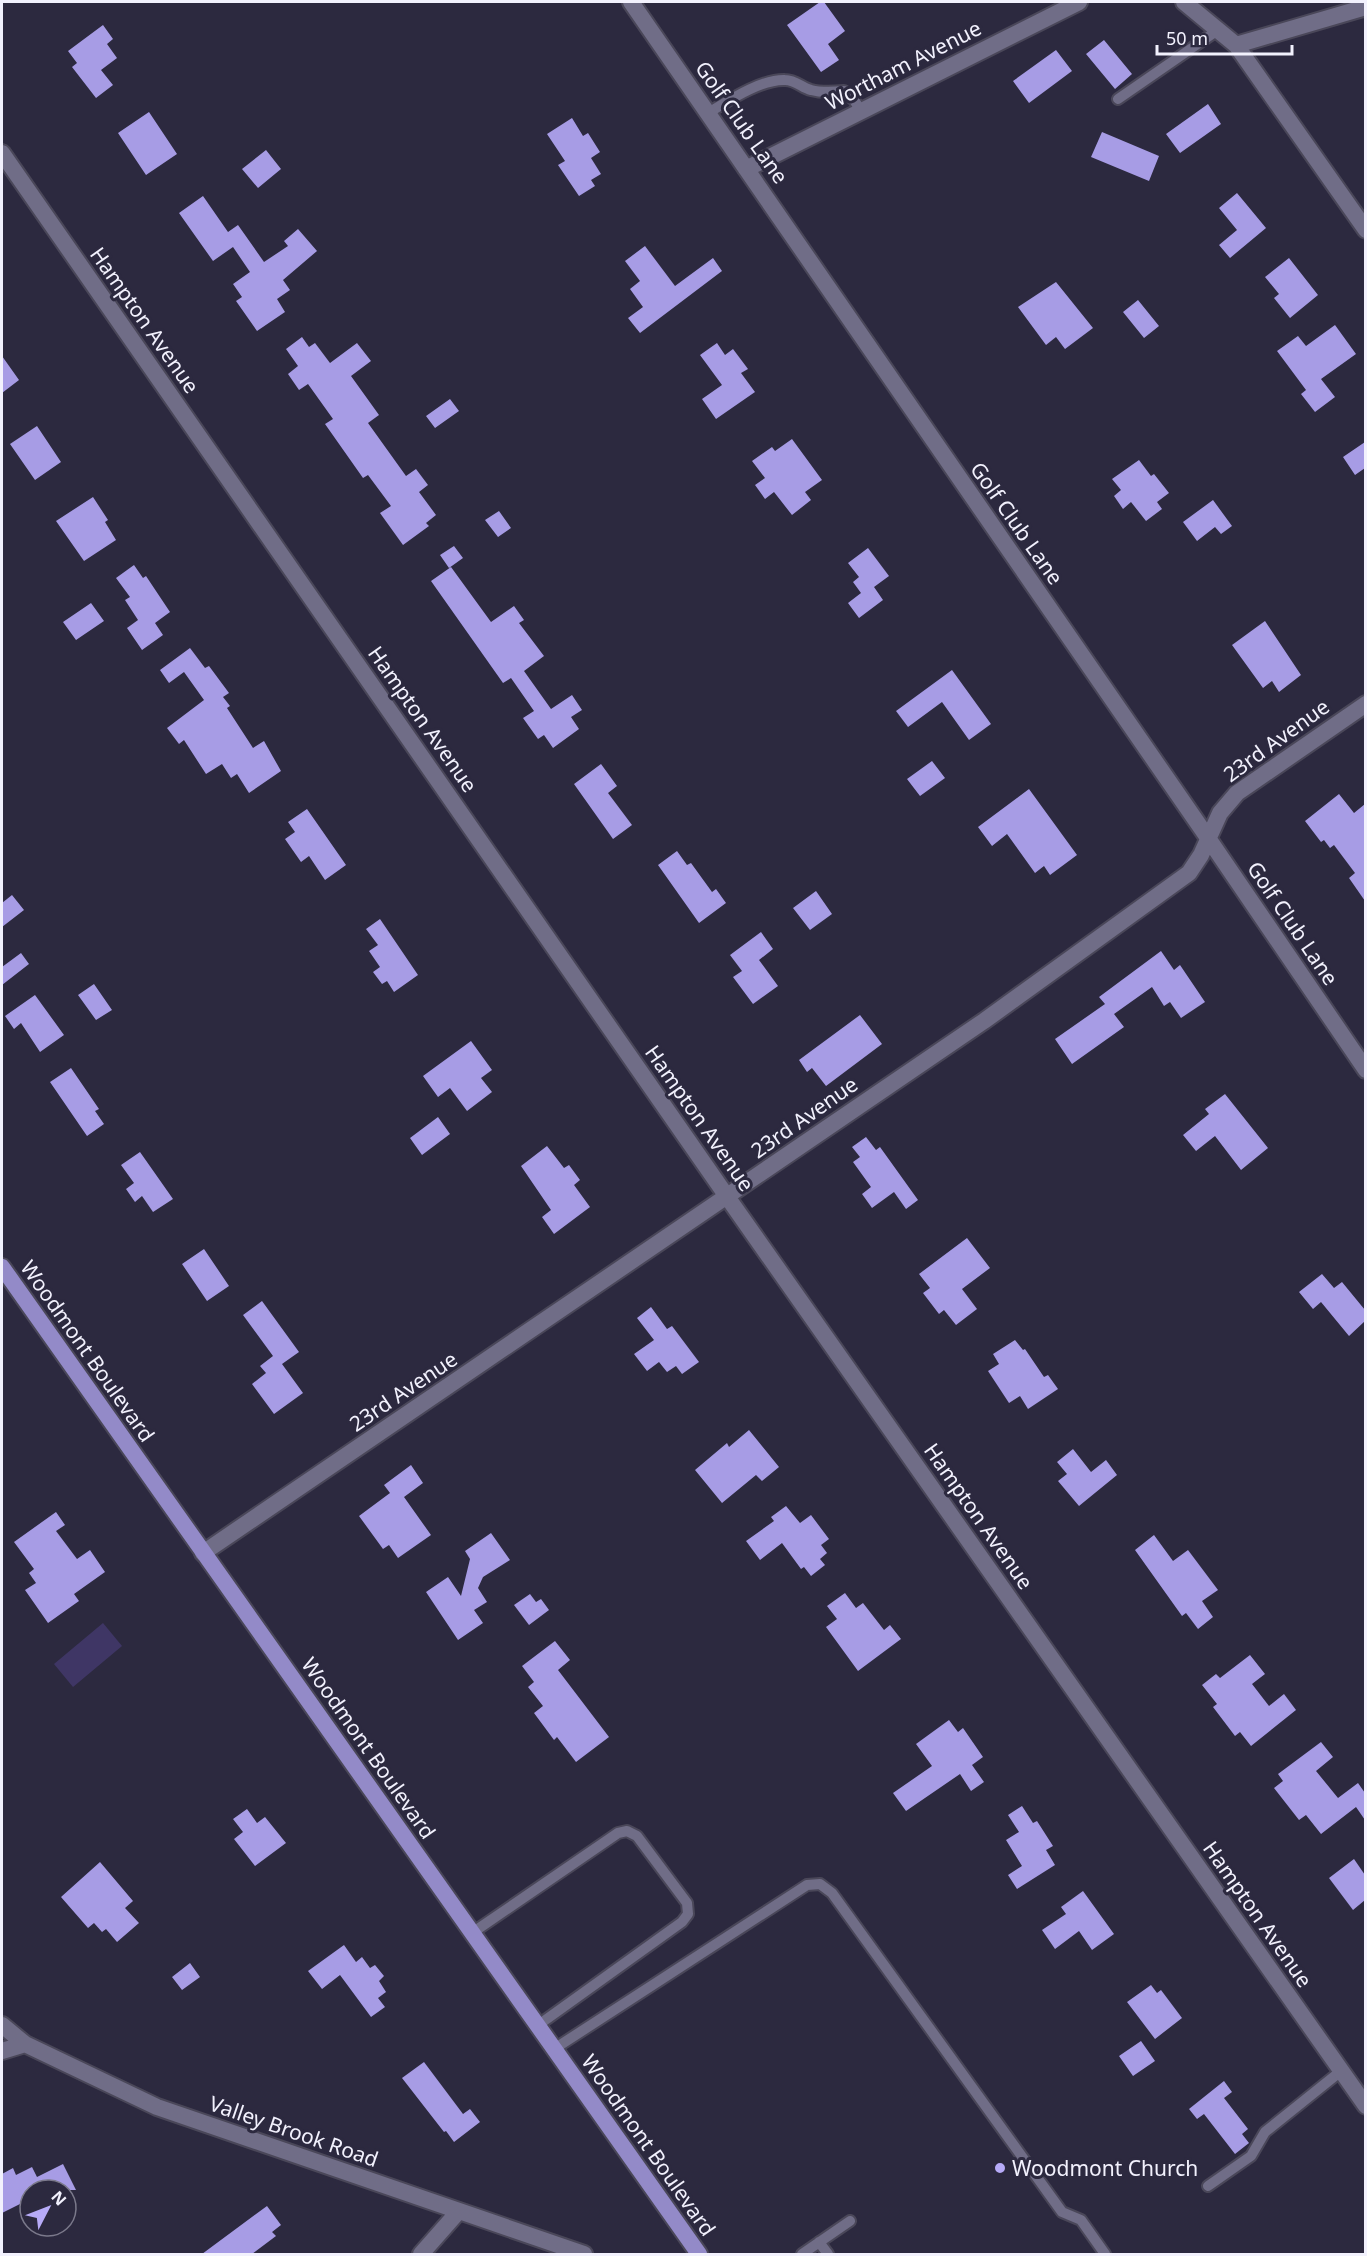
<svg xmlns="http://www.w3.org/2000/svg" width="1367" height="2256" font-family="'Noto Sans',sans-serif">
<style>
.park{fill:#3f3665}
.building{fill:#a79ce5}
.lines{fill:none;stroke-linecap:round;stroke-linejoin:round}
.service-casing{stroke:#4a4759;stroke-width:14}
.minor-casing{stroke:#4a4759;stroke-width:20}
.primary-casing{stroke:#4a4759;stroke-width:20}
.service{stroke:#706d87;stroke-width:10}
.minor{stroke:#706d87;stroke-width:16}
.primary{stroke:#938ac8;stroke-width:16}
.poi-dot{fill:#b7abf8;stroke:#2c293f;stroke-width:2}
.labels{text-anchor:middle;dominant-baseline:central;stroke-width:6;stroke-linejoin:round;paint-order:stroke}
.street-label{font-size:21px;fill:#f2f1fd;stroke:#2c293f}
.poi-label{font-size:21px;fill:#f2f1fd;stroke:#2c293f;text-anchor:start}
</style>
<rect width="100%" height="100%" fill="#2c293f"/>
<path class="park" d="M103 1623 122 1646 73 1687 54 1664Z"/>
<path class="building" d="M820 2H824L845 31 828 44 839 60 821 72 787 25Z
M103 25 113 39 107 44 117 58 101 70 113 85 96 98 72 67 77 63 68 51Z
M1104 40 1132 74 1115 89 1086 54Z
M1056 50 1072 71 1029 103 1013 81Z
M1208 104 1221 124 1180 153 1166 134Z
M149 112 177 154 146 175 118 133Z
M572 118 583 136 588 133 600 152 591 158 601 174 591 180 595 186 579 196 558 165 565 161 547 134Z
M1102 132 1159 156 1149 181 1091 157Z
M266 150 281 169 258 188 242 169Z
M1237 193 1266 228 1230 258 1219 245 1237 230 1219 208Z
M203 196 228 232 238 225 264 262 288 246 284 241 298 229 317 251 283 280 290 290 277 299 285 312 257 331 236 301 242 297 233 284 250 272 233 247 213 261 179 213Z
M645 246 675 286 713 258 722 271 640 333 628 318 643 307 630 289 640 281 625 261Z
M1289 258 1318 295 1290 318 1274 298 1279 294 1265 277Z
M1056 282 1093 328 1065 349 1056 337 1046 345 1018 307Z
M1138 300 1159 326 1144 338 1123 312Z
M1335 325 1356 354 1321 379 1335 397 1315 412 1301 394 1306 390 1277 351 1298 336 1306 346Z
M302 337 309 347 315 343 330 363 357 343 371 361 351 376 379 415 368 423 406 476 416 469 428 485 419 492 436 515 426 523 429 526 403 545 380 513 391 506 368 475 363 478 325 424 333 419 308 384 299 390 288 374 298 366 286 349Z
M717 343 725 355 733 349 748 369 741 373 755 392 716 419 702 399 722 385 700 355Z
M2 356 19 380 2 393Z
M450 399 459 411 435 428 426 416Z
M37 426 61 462 35 480 10 444Z
M792 439 822 480 805 492 811 500 792 515 774 492 765 499 755 485 765 478 752 461 772 447 775 451Z
M1365 442V468L1355 475 1343 457Z
M1139 460 1151 476 1154 474 1169 493 1157 502 1162 509 1146 521 1131 502 1123 509 1114 496 1121 490 1112 479Z
M93 497 108 520 105 522 116 540 84 561 56 521Z
M1213 500 1232 526 1221 534 1215 527 1197 541 1183 522Z
M499 511 511 528 498 537 485 520Z
M454 546 463 558 449 568 440 555Z
M868 548 889 576 874 587 883 600 859 618 848 603 861 593 853 582 859 577 848 563Z
M134 565 143 578 146 576 170 612 155 623 163 635 142 650 127 628 138 620 125 600 130 597 116 578Z
M451 567 491 622 514 606 524 620 519 623 544 656 524 671 551 709 572 695 582 710 571 717 579 729 553 748 544 735 538 739 523 718 534 711 511 678 503 683 431 581Z
M91 603 104 621 76 640 63 622Z
M1265 621 1301 675 1279 692 1272 681 1263 688 1232 645Z
M190 648 205 668 209 666 229 693 223 697 230 706 227 708 253 748 264 741 281 771 249 793 237 774 231 778 222 764 206 774 184 740 179 744 167 728 204 700 184 672 169 683 160 670Z
M952 670 991 724 969 740 942 702 908 727 896 711Z
M932 761 945 778 920 796 907 779Z
M601 764 617 786 608 793 632 825 613 839 574 784Z
M1029 789 1077 855 1050 875 1044 866 1035 873 1007 834 992 846 978 827Z
M1339 794 1354 813 1365 804V901L1349 878 1355 873 1334 845 1330 848 1324 840 1321 842 1305 821Z
M307 809 346 865 325 880 309 856 301 862 285 839 295 832 288 822Z
M677 851 687 865 691 863 712 892 716 889 726 903 699 923 658 865Z
M816 891 832 914 810 930 793 908Z
M12 895 24 910 2 927V903Z
M380 919 418 975 394 992 387 981 382 984 373 972 380 967 369 951 378 945 366 929Z
M761 932 773 949 759 960 778 986 753 1004 733 977 742 971 730 955Z
M1161 951 1174 970 1180 965 1205 1002 1181 1018 1170 1002 1164 1006 1152 987 1114 1014 1124 1027 1072 1064 1055 1039 1105 1004 1099 997Z
M21 953 29 964 2 985V967Z
M94 984 112 1010 96 1020 78 995Z
M35 995 64 1035 40 1052 21 1023 14 1029 5 1016Z
M860 1015 882 1044 826 1086 812 1068 807 1072 799 1060Z
M471 1041 492 1070 481 1078 492 1092 467 1111 450 1088 438 1097 423 1076Z
M71 1068 99 1109 95 1111 104 1124 87 1136 50 1082Z
M1225 1094 1268 1148 1241 1170 1215 1136 1196 1151 1183 1135 1209 1114 1205 1109Z
M438 1117 450 1134 422 1155 410 1138Z
M866 1137 876 1150 880 1147 918 1200 906 1209 894 1192 872 1208 862 1194 871 1187 853 1162 860 1157 852 1147Z
M547 1146 564 1168 569 1165 580 1180 574 1185 590 1207 554 1234 542 1217 551 1210 521 1166Z
M140 1152 173 1199 153 1212 142 1196 135 1202 126 1189 134 1183 121 1165Z
M967 1238 990 1268 962 1289 977 1309 956 1325 944 1310 939 1314 923 1293 930 1288 919 1274Z
M204 1249 229 1286 207 1301 182 1264Z
M1322 1274 1334 1288 1342 1282 1365 1310V1321L1349 1336 1321 1302 1313 1309 1299 1292Z
M262 1301 299 1352 282 1364 303 1393 274 1414 252 1384 266 1373 260 1366 273 1356 243 1315Z
M651 1307 667 1329 672 1326 699 1362 682 1374 676 1366 667 1372 659 1362 647 1371 634 1354 654 1340 637 1318Z
M1015 1340 1023 1350 1025 1349 1044 1377 1048 1375 1058 1389 1028 1409 1020 1396 1009 1403 988 1371 999 1364 993 1354Z
M749 1430 779 1467 762 1481 756 1475 722 1503 695 1470 727 1443 729 1447Z
M1073 1449 1091 1472 1106 1460 1117 1475 1079 1506 1058 1481 1067 1474 1057 1462Z
M411 1465 423 1483 404 1497 431 1535 398 1558 389 1545 383 1549 359 1516 390 1493 384 1485Z
M786 1506 800 1523 811 1515 829 1539 821 1545 827 1553 820 1559 825 1565 811 1576 804 1567 801 1569 782 1543 760 1560 746 1541 774 1521 771 1517Z
M56 1512 65 1525 56 1531 77 1559 90 1550 105 1572 74 1594 79 1601 48 1623 25 1590 36 1583 29 1573 34 1569 14 1542Z
M491 1533 510 1560 483 1577 478 1588 487 1602 474 1610 483 1623 458 1640 426 1592 448 1577 461 1596 470 1559 465 1551Z
M1154 1535 1173 1561 1188 1550 1218 1590 1202 1601 1213 1617 1198 1629 1186 1613 1182 1616 1135 1550Z
M845 1593 856 1608 863 1603 884 1630 890 1625 901 1639 858 1671 826 1627 837 1619 827 1606Z
M530 1594 536 1602 541 1599 549 1610 529 1625 514 1605Z
M555 1641 570 1660 558 1670 609 1737 576 1762 557 1737 554 1740 534 1713 543 1706 528 1687 534 1682 522 1666Z
M1250 1655 1265 1674 1252 1684 1269 1706 1284 1694 1296 1710 1251 1746 1240 1732 1235 1736 1213 1707 1217 1704 1202 1685 1216 1674 1220 1678Z
M949 1720 958 1732 963 1728 983 1757 972 1765 984 1782 971 1791 960 1774 906 1811 893 1793 932 1766 916 1744Z
M1321 1742 1333 1757 1316 1771 1338 1798 1358 1783 1365 1793V1820L1356 1807 1321 1834 1306 1815 1299 1820 1274 1788 1283 1781 1278 1774Z
M1022 1806 1033 1823 1037 1821 1053 1846 1046 1850 1055 1865 1017 1889 1008 1875 1022 1866 1006 1840 1019 1832 1008 1815Z
M247 1809 257 1823 265 1817 286 1843 255 1866 234 1839 243 1832 233 1819Z
M1354 1859 1365 1875V1900L1353 1910 1329 1878Z
M100 1862 133 1901 125 1908 139 1923 117 1942 106 1929 102 1932 94 1923 88 1928 61 1897Z
M1083 1891 1114 1934 1092 1950 1079 1931 1055 1949 1042 1930 1066 1914 1061 1907Z
M344 1945 356 1962 362 1957 370 1968 375 1965 384 1976 379 1981 386 1992 378 1998 385 2007 371 2017 340 1975 322 1989 308 1971Z
M190 1963 200 1977 182 1990 172 1977Z
M1151 1985 1157 1993 1161 1990 1182 2018 1155 2039 1127 2002Z
M1141 2041 1155 2061 1133 2076 1119 2056Z
M424 2062 463 2114 470 2109 480 2122 454 2142 446 2131 444 2132 402 2078Z
M1224 2081 1232 2092 1224 2098 1248 2129 1242 2134 1249 2143 1235 2154 1204 2114 1197 2119 1189 2109Z
M63 2164 76 2190H30V2199L2 2213V2174L13 2168 16 2175 32 2167 37 2177Z
M267 2206 281 2225 272 2232 276 2236 252 2254H202Z"/>
<g class="lines">
<g class="service-casing">
<path id="service" d="M1118 99 1218 30
M708 113C728 101 761 79 785 80 796 80 802 88 811 90 822 93 833 92 844 91L854 100 861 111
M472 1933 618 1833 627 1831 637 1836 687 1903 688 1914 682 1922 537 2026
M554 2049 807 1885 820 1884 832 1893 1062 2212 1081 2220 1105 2254
M1208 2186 1251 2156 1265 2132 1341 2071
M819 2242 828 2254
M802 2254 850 2221"/>
</g>
<g class="minor-casing">
<path id="minor" d="M631 2 1208 838 1366 1070
M1184 2 1236 45 1366 230
M1236 45 1366 7
M2 153 728 1198 1366 2106
M746 169 1079 2
M203 1553 984 1021 1189 873 1201 855 1220 813 1237 793 1366 704
M2 2025 25 2044 157 2107 584 2254
M2 2051 25 2044
M421 2254 458 2212"/>
</g>
<g class="primary-casing">
<path id="primary" d="M2 1267 699 2254"/>
</g>
<use href="#service" class="service"/>
<use href="#minor" class="minor"/>
<use href="#primary" class="primary"/>
</g>
<circle class="poi-dot" cx="1000" cy="2168" r="6"/>
<g class="labels">
<g class="street-label">
<text transform="translate(903 65) rotate(-27)">Wortham Avenue</text>
<text transform="translate(742 122) rotate(55)">Golf Club Lane</text>
<text transform="translate(145 320) rotate(55)">Hampton Avenue</text>
<text transform="translate(1017 523) rotate(55)">Golf Club Lane</text>
<text transform="translate(423 719) rotate(55)">Hampton Avenue</text>
<text transform="translate(1276 740) rotate(-36)">23rd Avenue</text>
<text transform="translate(1293 923) rotate(56)">Golf Club Lane</text>
<text transform="translate(804 1117) rotate(-35)">23rd Avenue</text>
<text transform="translate(700 1118) rotate(55)">Hampton Avenue</text>
<text transform="translate(88 1351) rotate(55)">Woodmont Boulevard</text>
<text transform="translate(403 1391) rotate(-34)">23rd Avenue</text>
<text transform="translate(979 1516) rotate(55)">Hampton Avenue</text>
<text transform="translate(369 1748) rotate(55)">Woodmont Boulevard</text>
<text transform="translate(1258 1914) rotate(55)">Hampton Avenue</text>
<text transform="translate(294 2131) rotate(19)">Valley Brook Road</text>
<text transform="translate(649 2145) rotate(55)">Woodmont Boulevard</text>
</g>
<g class="poi-label">
<text x="1012" y="2168">Woodmont Church</text>
</g>
</g>
<rect width="1367" height="2256" fill="none" stroke="#f2f1fd" stroke-width="6"/>
<g transform="translate(48 2208) rotate(48)"><circle r="28" fill="#2c293f" stroke="#7b798b" stroke-width="1.5"/>
<path d="M0-4.5L10 22L0 15L-10 22Z" fill="#b7abf8"/>
<text y="-9" font-size="16" font-weight="bold" text-anchor="middle" fill="#f2f1fd">N</text>
</g>
<path d="M1157 45v9h135v-9" fill="none" stroke="#f2f1fd" stroke-width="3"/>
<text x="1166" y="45" font-size="18" fill="#f2f1fd" stroke="#2c293f" stroke-width="4.5" paint-order="stroke">50 m</text>
</svg>
